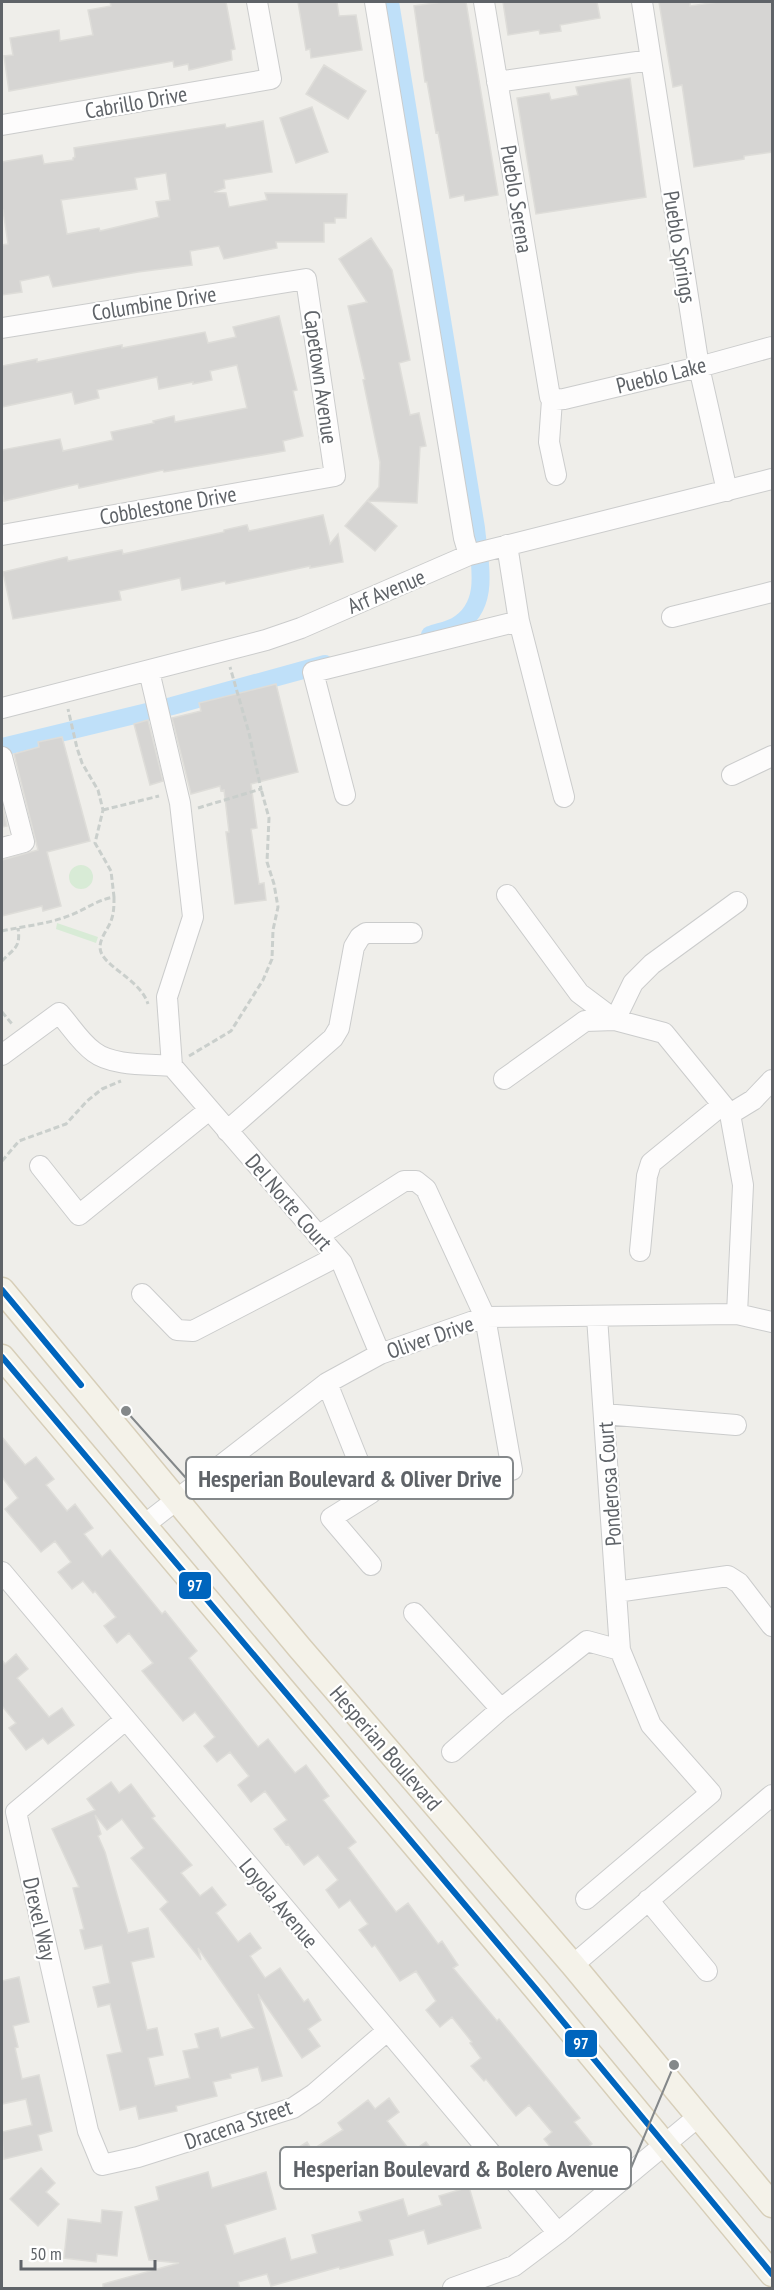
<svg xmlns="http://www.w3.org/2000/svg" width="774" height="2290" font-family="'PT Sans Narrow',sans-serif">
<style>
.grass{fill:#d8ebd6}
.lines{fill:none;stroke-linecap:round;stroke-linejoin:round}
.canal{stroke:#bfe0f9;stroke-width:18}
.building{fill:#d6d5d3;stroke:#deddd9;stroke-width:1.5;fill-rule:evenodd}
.minor-casing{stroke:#cbcccc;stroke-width:22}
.major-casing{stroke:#d7ceb8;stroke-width:27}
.path{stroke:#cacfcc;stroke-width:3;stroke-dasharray:6 3;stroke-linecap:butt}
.minor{stroke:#fdfcfc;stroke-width:20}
.major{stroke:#f4f2e9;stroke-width:24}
.bus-1-casing{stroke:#fff;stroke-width:10}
.bus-1{stroke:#0065bd;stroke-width:6}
.labels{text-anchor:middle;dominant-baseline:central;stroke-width:4.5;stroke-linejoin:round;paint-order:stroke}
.street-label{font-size:22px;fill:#5f6368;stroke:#fff}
.leader{fill:none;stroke:#84888a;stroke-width:2}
.callout-dot{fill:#84888a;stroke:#fff;stroke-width:2}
.callout{fill:#fff;stroke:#84888a;stroke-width:2}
.callout-label{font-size:24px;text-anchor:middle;font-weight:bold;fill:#5f6368}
.line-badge{stroke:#fff;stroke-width:2}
.badge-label{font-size:16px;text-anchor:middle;font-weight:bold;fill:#fff}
</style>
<rect width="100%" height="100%" fill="#efeeea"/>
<path class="grass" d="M69 877a12 12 0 1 1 24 0a12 12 0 1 1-24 0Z
M57 923 98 937 96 943 56 929Z"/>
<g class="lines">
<path class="canal" d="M390 2 476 528C479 561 492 606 456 626 449 630 438 632 430 635
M2 747 172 706 325 664"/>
</g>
<path class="building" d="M110 2H226L235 49 231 50 232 60 189 70 188 64 174 67 173 61 9 91 4 56 13 55 10 38 59 30 60 41 93 35 88 10 111 6Z
M298 2H337L339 16 356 15 362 50 311 58 310 49 306 50Z
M442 2H466L498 195 465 201 464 195 450 198 438 132 436 133 427 82H425L414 6Z
M503 2H597L600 18 560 25 561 31 540 34 539 30 508 35Z
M659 2H690V6L718 2H772V152L744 156V159L694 167 682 85 673 87Z
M324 65 366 91 348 119 306 94Z
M630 78 646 197 536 214 517 98 549 93 551 100 578 95 576 87Z
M312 107 328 152 296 163 280 118Z
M263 121 272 172 224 180 225 188 214 192 226 193 229 207 267 200 265 193 347 194 346 218H335V223H324V242H276L277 248 224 259 219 246 190 251 192 265 138 272 53 287 49 275 20 281 22 292 2 295V245L8 244 3 210H2V162L42 155 44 164 73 160V158L75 157 74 148 225 124 226 128ZM166 173 170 200 156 202 159 217 100 231 99 228 67 234 61 200 137 189 135 178Z
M371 238 392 270 410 360 399 363 410 415 419 413 426 446 420 447 417 503 368 501 397 526 375 551 345 526 379 487 380 462 363 380 365 379 348 306 367 302 339 259Z
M279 316 297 390 293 391 303 436 283 441 285 451 164 472 163 470 79 488 78 484 4 501 2 492V450L60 439 63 451 113 440 111 432 154 423 153 421 174 416 175 422 247 408 237 365 210 371 212 380 193 384V382L159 389 157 377 97 390 99 398 75 404 72 392 2 407V366L37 359V362L122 345V348L205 332 208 343 236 337 233 327Z
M323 515 330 544 338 534 343 562 310 568V566L226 584 225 581 182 590 180 578 119 591 121 600 13 619 3 572 67 557 68 561 122 550 123 554 224 532V530L247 525 249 531Z
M276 684 298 772 251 784 257 828 251 829 259 884 264 883 266 900 235 904 226 832H229L224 790 221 791 220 786 191 794 172 718 201 711 199 703Z
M148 720 163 781 150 785 134 724Z
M62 737 90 841 47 852 61 906 43 911 42 906 2 916V860L38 850 14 754 39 747 38 742Z
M2 803 7 826 2 827Z
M2 1437 25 1465 36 1457 54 1479 46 1485 67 1511 75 1504 93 1528 84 1534 102 1557 110 1550 162 1614 165 1611 197 1651 189 1658 258 1747 268 1739 295 1773 306 1765 329 1796 323 1800 356 1842 348 1848 396 1912 408 1903 438 1944 442 1941 458 1965 453 1968 497 2021 499 2019 580 2118 574 2122 592 2144 566 2166 544 2139 552 2132 529 2105 516 2116 486 2079 484 2081 471 2066 481 2058 470 2043 472 2042 452 2017 440 2027 426 2010 436 2001 416 1971 400 1981 375 1945 372 1947 359 1930 368 1924 350 1900 339 1908 326 1890 338 1880 318 1855 304 1865 288 1844 286 1845 274 1829 287 1820 265 1791 251 1802 238 1785 249 1776 230 1752 217 1762 204 1746 215 1737 195 1712 183 1721 142 1671 153 1663 129 1633 117 1643 104 1626 116 1617 95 1591 93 1593 83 1581 72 1589 58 1572 71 1562 55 1541 41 1552 5 1509 18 1498 2 1477Z
M16 1654 28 1669 17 1678 49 1717 62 1708 74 1725 48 1744 43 1738 26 1750 9 1728 16 1723 2 1706V1660L5 1664Z
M111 1782 119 1793 131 1784 155 1816 152 1818 192 1865 181 1873 200 1896 212 1887 226 1905 216 1913 238 1942 250 1933 261 1948 250 1956 265 1978 280 1968 304 2002 308 1999 321 2020 308 2029 320 2046 302 2058 258 1994 282 2076 262 2081 258 2067 230 2074 231 2078 213 2082 217 2096 176 2106 177 2111 139 2119 136 2106 120 2110 107 2055 122 2052 110 2004 98 2007 93 1987 110 1983 102 1945 85 1949 80 1930 84 1929 73 1888 79 1887 52 1829 95 1810 87 1799ZM95 1815 107 1830 122 1819 144 1848 131 1858 168 1902 160 1909 201 1960 198 1948 254 2028 221 2038 218 2028 195 2034 199 2048 183 2051 190 2078 155 2086 148 2058 163 2055 157 2028 147 2030 131 1962 154 1957 148 1928 128 1933 105 1852 98 1836 101 1834Z
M19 1977 29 2022 13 2026 18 2047 15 2048 22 2079 39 2075 52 2131 38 2135 42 2150 4 2159 2 2132 32 2125 26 2099 2 2104V1981Z
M389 2098 399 2112 387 2121 411 2152 426 2142 438 2158 422 2170 416 2162 387 2184 364 2154 314 2186 307 2176 295 2179 288 2154 307 2142 312 2150 343 2130 338 2123 368 2100 375 2109Z
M41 2168 55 2183 46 2192 59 2204 38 2226 10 2199Z
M208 2172 212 2188 266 2172 276 2209 225 2225 234 2254 285 2238 291 2260 317 2253 312 2235 362 2221 359 2212 403 2199 408 2216 442 2205 439 2196 469 2187 481 2228 428 2244 424 2230 389 2240 393 2255 340 2269 339 2267 271 2286 267 2274 238 2282 240 2289H103V2284L179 2263 149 2260 135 2207 159 2200 156 2187Z
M102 2210 122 2212 117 2256 97 2254 96 2262 64 2258 68 2219 101 2223Z"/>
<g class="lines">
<g class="minor-casing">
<path id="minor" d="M375 2 464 538 469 555
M484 2 550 397 552 400 564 399 699 367 772 347
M642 2 699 367 727 491
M497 82 651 60
M2 125 271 79 257 2
M2 328 306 279 335 476 2 535
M552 400 549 442 556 475
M507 545 519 621 564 797
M672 617 772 592
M149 671 180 803 193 917 167 997 172 1066
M2 708 266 640 301 628 469 555 772 479
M2 757 24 842 2 848
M732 775 772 756
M345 795 313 672 519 621
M507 895 579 993 615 1020
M615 1020 633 983 652 964 737 902
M2 1055 59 1013C70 1025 80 1042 94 1052 112 1066 149 1064 172 1066
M172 1066 342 1263 380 1354
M504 1079 585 1021 615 1020 664 1033 730 1114 743 1185 737 1314
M730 1114 753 1100 772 1080
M227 1131 333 1038 339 1028 354 947 360 937 366 933H412
M40 1166 79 1215 209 1110
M318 1236 404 1181H416L426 1189 485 1317 512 1470
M640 1251 647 1176 651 1163 722 1105
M142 1294 177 1330 193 1331 336 1257
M327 1383 371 1493 331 1518 371 1565
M604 1414 736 1425
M143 1526 327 1383 380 1354 485 1317 737 1314 772 1322
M2 1572 558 2233
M616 1592 728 1576 739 1583 772 1626
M414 1613 501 1709
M125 1720 16 1812 88 2131 102 2165 138 2157 293 2108 314 2094 387 2031
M452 1752 501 1709 587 1641 620 1650
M586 1899 711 1793 651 1725 620 1650 597 1317
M648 1900 707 1971
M573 1965 772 1795
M453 2288 514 2266 558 2233 699 2116"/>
</g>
<g class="major-casing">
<path id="major" d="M2 1290 299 1647 573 1965 772 2205
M2 1357 536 1989 772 2274"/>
</g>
<path class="path" d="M198 808 261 789 249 733 230 667
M103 810 159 796
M114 897C114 905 114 913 111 921 108 929 100 938 100 947 100 966 140 978 148 1004
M2 931C24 926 49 924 71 915 86 909 97 900 114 897L111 871 95 843 103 810 98 790 82 763 77 748 68 709
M2 961C14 948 21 948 18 928
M2 1012 12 1024
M189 1056 231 1031 263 980 272 959 273 930 278 907 274 884 267 862 269 818 261 789
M2 1161 19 1141 66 1124 87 1101 102 1089 121 1081"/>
<use href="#minor" class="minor"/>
<use href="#major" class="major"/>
<g class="bus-1-casing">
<path id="bus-1" d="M2 1290 81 1385
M2 1357 536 1989 772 2274"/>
</g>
<use href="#bus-1" class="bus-1"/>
</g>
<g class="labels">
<g class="street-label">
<text transform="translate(136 102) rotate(-10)">Cabrillo Drive</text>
<text transform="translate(517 199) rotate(81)">Pueblo Serena</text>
<text transform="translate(680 247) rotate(81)">Pueblo Springs</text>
<text transform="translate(154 303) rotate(-9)">Columbine Drive</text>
<text transform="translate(661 375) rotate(-14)">Pueblo Lake</text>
<text transform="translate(321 377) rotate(82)">Capetown Avenue</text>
<text transform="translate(168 505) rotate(-10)">Cobblestone Drive</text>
<text transform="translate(386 591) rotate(-23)">Arf Avenue</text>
<text transform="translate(289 1202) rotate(49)">Del Norte Court</text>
<text transform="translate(430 1337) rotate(-19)">Oliver Drive</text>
<text transform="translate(609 1484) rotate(-94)">Ponderosa Court</text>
<text transform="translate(386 1748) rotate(49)">Hesperian Boulevard</text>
<text transform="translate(279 1903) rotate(50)">Loyola Avenue</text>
<text transform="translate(40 1919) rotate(77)">Drexel Way</text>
<text transform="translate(238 2124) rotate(-19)">Dracena Street</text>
</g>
</g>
<path class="leader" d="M126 1411L186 1478M674 2065L631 2168"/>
<g class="callout-dot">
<circle cx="126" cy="1411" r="6"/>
<circle cx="674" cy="2065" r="6"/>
</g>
<g class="callout">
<rect x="186" y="1457" width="327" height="42" rx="6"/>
<rect x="280" y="2147" width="351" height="42" rx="6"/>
</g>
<g class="callout-label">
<text x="350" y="1487">Hesperian Boulevard &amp; Oliver Drive</text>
<text x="456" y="2177">Hesperian Boulevard &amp; Bolero Avenue</text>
</g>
<g class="line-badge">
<rect x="178" y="1571" width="34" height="29" rx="6" fill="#0065bd"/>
<rect x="564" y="2029" width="34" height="29" rx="6" fill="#0065bd"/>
</g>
<g class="badge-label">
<text x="195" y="1591">97</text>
<text x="581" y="2049">97</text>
</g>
<rect width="774" height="2290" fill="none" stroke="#5f6368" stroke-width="6"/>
<path d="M21 2260v9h134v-9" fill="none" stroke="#5f6368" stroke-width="3"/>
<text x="30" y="2260" font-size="18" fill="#5f6368" stroke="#ffffff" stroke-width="4.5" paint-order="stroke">50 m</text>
</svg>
